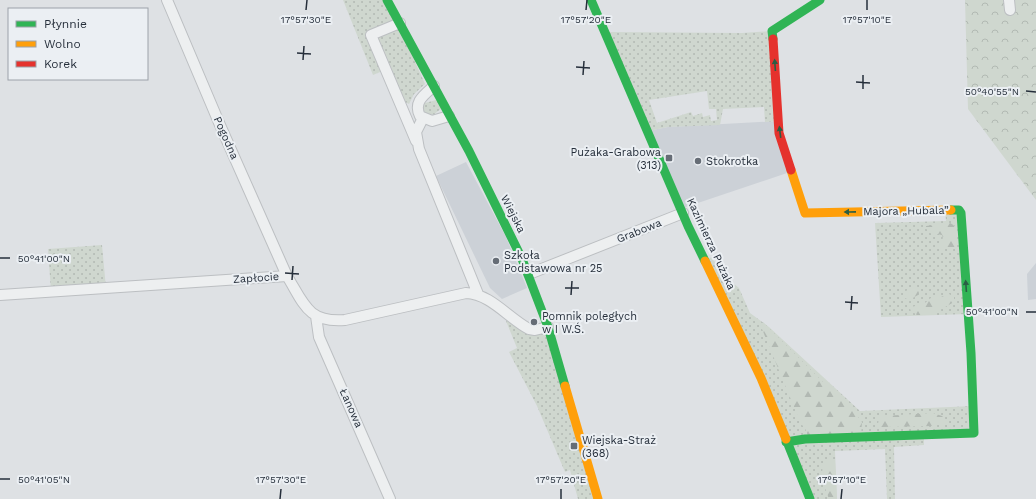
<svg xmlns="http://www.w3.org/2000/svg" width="1036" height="499" font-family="'Work Sans',sans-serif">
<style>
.built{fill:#ccd1d7}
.grass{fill:url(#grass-dots);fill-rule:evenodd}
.forest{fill:url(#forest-firs)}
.park{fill:url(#park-crowns)}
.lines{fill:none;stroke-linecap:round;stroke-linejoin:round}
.street-casing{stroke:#bcbfc2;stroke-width:12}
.street{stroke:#edeff0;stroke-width:10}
.fast{stroke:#30b455;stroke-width:9}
.slow{stroke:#ff9f0a;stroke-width:9}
.jam{stroke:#e5322d;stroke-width:9}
.oneway{fill:#2a5e44}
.ticks{fill:none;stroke:#262f3b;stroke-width:1.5}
.poi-dot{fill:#666d76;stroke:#ebeff3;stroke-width:1.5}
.labels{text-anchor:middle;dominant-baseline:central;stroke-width:4;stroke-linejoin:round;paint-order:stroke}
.street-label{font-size:11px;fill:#262f3b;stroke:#ebeff3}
.poi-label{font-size:11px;fill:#262f3b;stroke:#ebeff3;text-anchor:start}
.ticks-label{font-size:10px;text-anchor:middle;fill:#262f3b;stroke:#ebeff3;stroke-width:4;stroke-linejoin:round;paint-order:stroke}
</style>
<defs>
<pattern id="grass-dots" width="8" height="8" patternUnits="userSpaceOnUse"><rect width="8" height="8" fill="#cfd7cf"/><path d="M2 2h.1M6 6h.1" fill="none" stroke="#b2b9b3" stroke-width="1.8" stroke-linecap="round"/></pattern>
<pattern id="forest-firs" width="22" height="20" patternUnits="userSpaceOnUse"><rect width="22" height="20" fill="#cfd7cf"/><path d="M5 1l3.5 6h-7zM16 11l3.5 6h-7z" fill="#b2b9b3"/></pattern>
<pattern id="park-crowns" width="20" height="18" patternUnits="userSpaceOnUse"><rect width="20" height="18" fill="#cfd7cf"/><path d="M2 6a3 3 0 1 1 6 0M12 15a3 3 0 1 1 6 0" fill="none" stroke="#b2b9b3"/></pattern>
</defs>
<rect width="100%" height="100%" fill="#dee1e4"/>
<path class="built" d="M779 121 790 172 680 209 648 131 668 127Z
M466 162 506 237 527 288 502 299 490 288 436 176Z
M1036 263V299L1028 300 1027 274Z"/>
<path class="grass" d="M343 0H387L425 84 414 94 409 104 403 101 385 70 373 75Z
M772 31 779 121 765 122 764 107 723 109 720 125 668 127 648 131 605 32 742 33ZM707 91 709 109H716L717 120 711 121 710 115 703 117 702 113 693 116 691 112 657 123 649 100Z
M440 99 442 108 433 115 425 113 423 107 425 103Z
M945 210H959L968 314 881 317 875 223 946 221Z
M102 245 106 288 51 291 48 249Z
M712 257 722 274 739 288 750 313 769 327 860 411 973 406 974 433 924 435V445L894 447 895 499H887L885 449 835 451 837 499H810L705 260Z
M510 316 520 324 548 327 598 499H578L570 470 565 472 537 406 509 352 517 348 506 321Z"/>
<path class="forest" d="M950 223 955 226 957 241 956 247 953 249H941L938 245 943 238 942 235C935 233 927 236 926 226Z
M916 286 920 289 918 295 909 300 903 297 907 290Z
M949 294 954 297V302L931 315H917L910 310 912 307 925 303 932 297H941Z
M763 322 822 381 842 396 862 422 861 434 808 436 805 428 801 424 762 329Z
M933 413 942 416 945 419 944 423 934 426 882 427 878 424 879 418 883 416Z
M827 459H833L835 462 837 499H829C825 487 817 470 827 459Z"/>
<path class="park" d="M965 0H1036V200L968 109Z"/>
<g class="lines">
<g class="street-casing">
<path id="street" d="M167 0 220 125 287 276
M1009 0 1010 10
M400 23 371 35 416 141
M434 86C424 95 413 102 420 116L432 121 449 116
M423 118 416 132 419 149 478 294
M529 274 683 213
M0 295 287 276C304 304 308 323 345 320L466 293C491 294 508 318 529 329L535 330 548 327
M316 316 319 337 390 499"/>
</g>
<use href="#street" class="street"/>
<path class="fast" d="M387 0 469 151 522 259 548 327 565 386
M591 0 688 226 705 261
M773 39 772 31 820 0
M786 439 810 499
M786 442 805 439 974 433 971 353 961 213 959 210H951"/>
<path class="slow" d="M791 170 805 213 951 210
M705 261 761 378 786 439
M565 386 598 499"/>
<path class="jam" d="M773 39 779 133 791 170"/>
</g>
<defs><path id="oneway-solid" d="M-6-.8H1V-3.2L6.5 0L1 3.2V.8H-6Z"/></defs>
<g class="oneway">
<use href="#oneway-solid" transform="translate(775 65) rotate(-94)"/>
<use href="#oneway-solid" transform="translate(780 132) rotate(-97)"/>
<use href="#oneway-solid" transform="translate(850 212) rotate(179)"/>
<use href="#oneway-solid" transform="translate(966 286) rotate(-94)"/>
</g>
<path class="ticks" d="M306 10 307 0M586 10 587 0M867 10V0M297 53 311 54M303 60 304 46M576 67 590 68M583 75 584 61M856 82 870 83M863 89V75M1026 91 1036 92M0 258H10M285 273 299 274M292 280 293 266M565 288H579M571 295 572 281M845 302 858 303M851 310 852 296M1026 312H1036M0 479H10M280 499 281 489M561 499V489M841 499 842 489"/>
<g class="poi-dot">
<rect x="665" y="154" width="8" height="8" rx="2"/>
<circle cx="698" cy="161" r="4"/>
<circle cx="496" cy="261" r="4"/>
<circle cx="534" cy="322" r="4"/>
<rect x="570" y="442" width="8" height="8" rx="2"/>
</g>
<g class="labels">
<g class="street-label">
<text transform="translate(226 138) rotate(66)">Pogodna</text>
<text transform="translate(906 211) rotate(-1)">Majora „Hubala”</text>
<text transform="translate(513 214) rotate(63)">Wiejska</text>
<text transform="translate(639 231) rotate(-22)">Grabowa</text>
<text transform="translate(711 244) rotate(65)">Kazimierza Pużaka</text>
<text transform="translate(256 278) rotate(-4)">Zapłocie</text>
<text transform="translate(351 408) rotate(66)">Łanowa</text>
</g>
<g class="poi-label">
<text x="661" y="152" text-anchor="end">Pużaka-Grabowa<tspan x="661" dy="13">(313)</tspan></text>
<text x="706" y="161">Stokrotka</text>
<text x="504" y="255">Szkoła<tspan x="504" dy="13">Podstawowa nr 25</tspan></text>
<text x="542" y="316">Pomnik poległych<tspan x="542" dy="13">w I W.Ś.</tspan></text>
<text x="582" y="440">Wiejska-Straż<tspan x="582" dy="13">(368)</tspan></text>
</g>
</g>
<g class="ticks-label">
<text x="306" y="23">17°57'30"E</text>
<text x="586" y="23">17°57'20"E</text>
<text x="867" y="23">17°57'10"E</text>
<text x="992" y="95">50°40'55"N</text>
<text x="44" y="262">50°41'00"N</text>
<text x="992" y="315">50°41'00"N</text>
<text x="281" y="483">17°57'30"E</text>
<text x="561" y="483">17°57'20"E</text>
<text x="842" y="483">17°57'10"E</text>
<text x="44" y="483">50°41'05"N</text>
</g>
<rect x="8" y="8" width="140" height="72" fill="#ebeff3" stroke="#9ca2a9"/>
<rect x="16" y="21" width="20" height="6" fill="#30b455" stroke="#9ca2a9"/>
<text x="44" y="28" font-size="12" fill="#262f3b">Płynnie</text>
<rect x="16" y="41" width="20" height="6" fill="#ff9f0a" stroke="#9ca2a9"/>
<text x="44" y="48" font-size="12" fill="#262f3b">Wolno</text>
<rect x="16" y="61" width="20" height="6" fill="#e5322d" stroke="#9ca2a9"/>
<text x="44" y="68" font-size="12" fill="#262f3b">Korek</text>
</svg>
